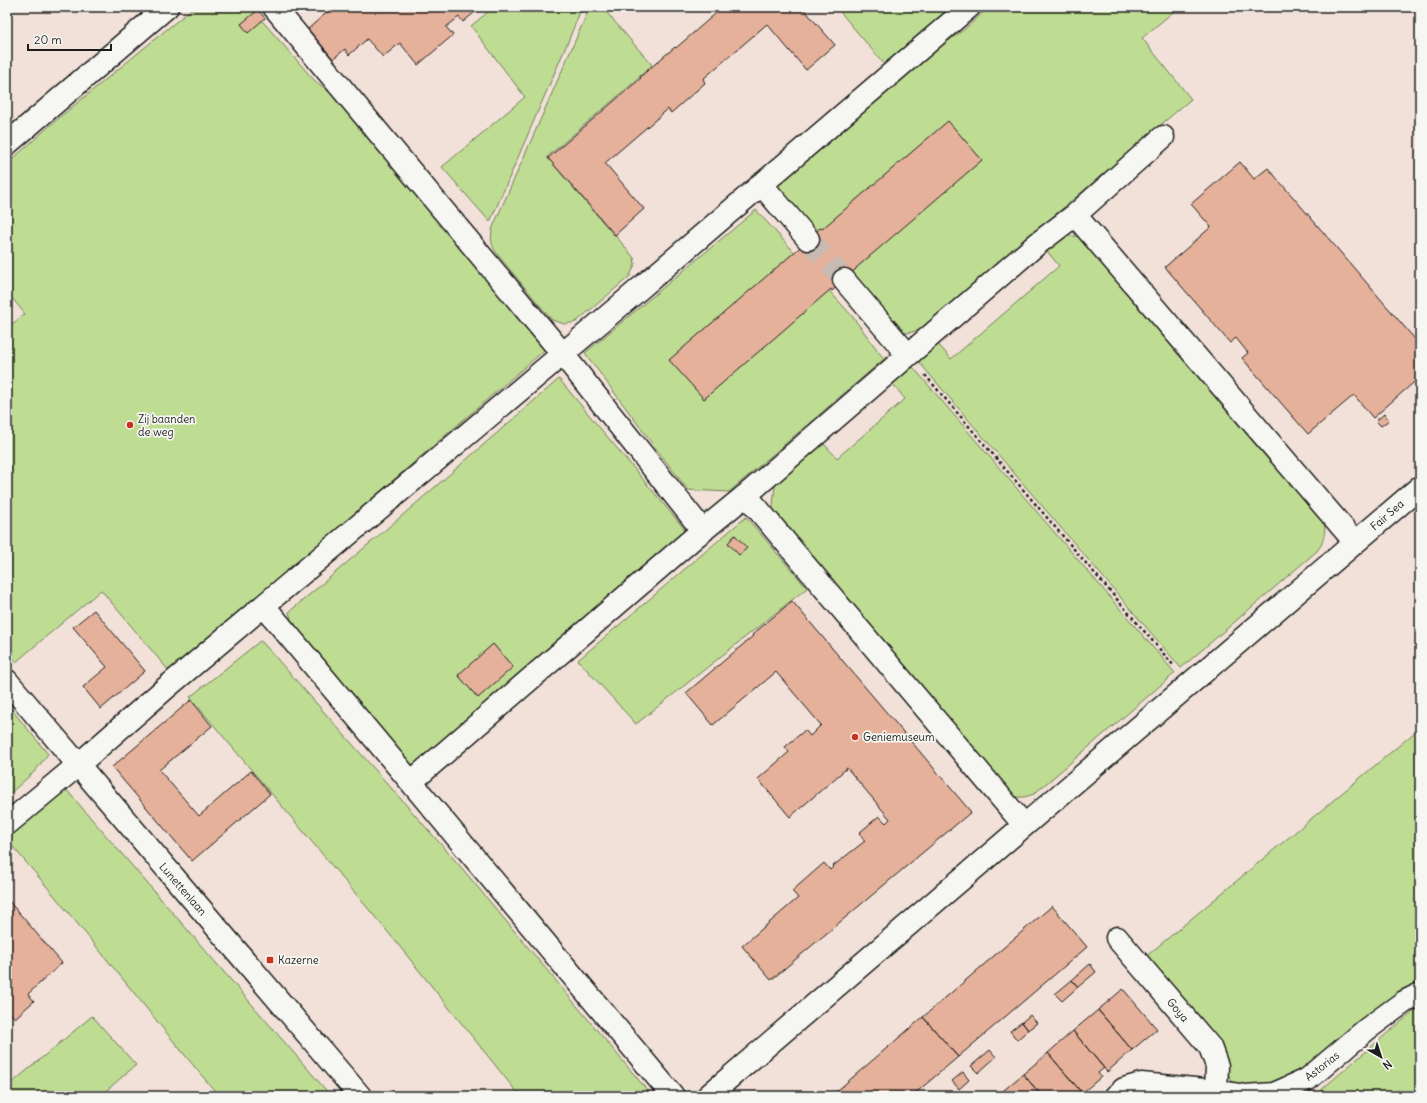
<svg xmlns="http://www.w3.org/2000/svg" width="1427" height="1103" font-family="Delius,sans-serif">
<style>
.green{fill:#bfdc93;stroke:#6e7c58}
.building{fill:#e6b19a;stroke:#1c1c1c}
.lines{fill:none;stroke-linecap:round;stroke-linejoin:round}
.minor-tunnel{stroke:#c6bab2;stroke-width:22;stroke-dasharray:22 11;stroke-linecap:butt}
.minor-casing{stroke:#1c1c1c;stroke-width:25}
.path{stroke:#1c1c1c;stroke-width:2.5;stroke-dasharray:3 3;stroke-linecap:butt}
.minor{stroke:#f6f6f2;stroke-width:22}
.poi-dot{fill:#c8321e;stroke:#f6f6f2;stroke-width:1.5}
.labels{text-anchor:middle;dominant-baseline:central;stroke-width:3.5;stroke-linejoin:round;paint-order:stroke}
.poi-label{font-size:11px;fill:#1c1c1c;stroke:#f6f6f2;text-anchor:start}
.street-label{font-size:11px;fill:#1c1c1c;stroke:#f6f6f2}
</style>
<rect width="100%" height="100%" fill="#f1e1d8"/>
<filter id="ink" filterUnits="userSpaceOnUse"><feTurbulence type="fractalNoise" baseFrequency=".025" numOctaves="2"/><feDisplacementMap in="SourceGraphic" scale="8" xChannelSelector="R" yChannelSelector="G"/><feConvolveMatrix kernelMatrix="1 2 1 2 8 2 1 2 1" color-interpolation-filters="sRGB"/></filter>
<g filter="url(#ink)">
<path class="green" d="M194 7H250L314 80 336 97 548 347 260 595 169 671 101 590 16 662 7 650V328L25 314 7 292V164L54 122Z
M494 7H582L567 44 490 222 442 167 525 97 471 26Z
M590 7H602L652 65 639 77V78L547 157 614 235H615L634 258 635 264 630 276 576 322 564 324 552 320 497 254C491 245 490 238 493 227Z
M836 7H955L885 65Z
M989 7H1179L1142 38 1191 99 920 330 907 333 895 330 773 186 931 53 965 29Z
M756 210 852 316 884 359 729 492 688 490 657 450 585 353Z
M1068 236H1075L1083 238 1324 521C1326 533 1324 542 1317 551L1181 668 918 361 938 344 951 359 1059 266 1046 250 1061 238Z
M912 366 1175 673 1034 794C1025 797 1020 799 1011 795L772 515 775 485 823 443 837 458 905 399 892 383Z
M559 379 687 532 413 767 292 623 289 612 404 514Z
M746 517 807 588 636 724 578 660Z
M260 641 263 643 460 866 652 1096H520L392 937 190 697Z
M7 704 48 754 35 771 7 796Z
M1420 728V983L1313 1065 1270 1086 1242 1087 1233 1082 1228 1074 1225 1065 1226 1055 1143 959Z
M64 787 331 1096H219C148 1012 80 924 7 840V837Z
M1420 1008V1096H1314L1391 1030 1413 1012Z
M92 1016 136 1065 100 1096H7V1087Z"/>
<path class="building" d="M333 7H481L463 22 459 17 446 27 453 35 418 65 400 43 383 57 367 39 349 55 345 49 333 59 308 29Z
M723 7H802L835 45 806 70 767 24 703 79 705 83 671 113 668 109 605 163 644 209 615 235 548 158 641 78 640 77 663 57 675 47 676 48Z
M258 10 265 18 248 33 241 24Z
M948 121 982 160 856 268V269L832 291 831 289 704 399 669 360 797 250 820 228 822 229Z
M1240 162 1254 179 1268 168 1420 345 1416 348 1419 350 1415 352 1420 358V377L1373 418 1354 395 1308 434 1242 358 1248 353 1236 338 1230 343 1165 267 1211 227 1191 204Z
M1384 414 1389 420 1381 426 1376 421Z
M735 535 747 548 739 555 728 543Z
M792 601 971 812 771 980 742 946 798 898 792 891 824 863 830 870 834 866H833L865 841 859 833 879 816 886 823 890 819 847 768 790 817 758 779 789 752 785 747 805 730 810 736 821 725 776 672 713 725 686 693 753 636 752 635Z
M94 610 145 671 101 709 83 687 107 667 73 627Z
M493 644 513 667 478 698 458 675Z
M191 700 212 726 159 770 199 816 251 771 270 794 192 861 112 767Z
M7 899 62 963 28 994 34 1001 15 1018 8 1011H7Z
M1052 906 1087 947 958 1057 923 1017Z
M1090 964 1096 972 1078 987 1072 980Z
M1072 980 1078 987 1062 1001 1055 994Z
M1123 989 1157 1029 1132 1050 1098 1010Z
M1098 1010 1132 1050 1107 1072 1073 1031Z
M1030 1015 1037 1023 1028 1030 1022 1022Z
M923 1017 958 1057 912 1096H831Z
M1022 1022 1028 1030 1017 1040 1010 1031Z
M1073 1031 1104 1068 1098 1073 1101 1077 1082 1093 1048 1053Z
M990 1050 996 1057 978 1073 971 1066Z
M1048 1053 1082 1093 1079 1096H1042L1023 1074Z
M963 1072 969 1080 959 1089 952 1081Z
M1023 1074 1042 1096H999L998 1095Z"/>
<g class="lines">
<path class="minor-tunnel" d="M808 239 844 280"/>
<g class="minor-casing">
<path id="minor" d="M274 7 562 353 703 531
M7 144 167 7
M761 184 808 239
M1075 215 1355 542
M844 280 908 355
M746 495 1037 244 1075 215 1163 137
M264 606 673 1096
M7 681 360 1096
M411 782 696 536 746 495 1024 825
M7 824 78 765 167 687 616 309 969 7
M1117 938 1210 1047 1217 1066 1216 1091
M708 1096 1420 487
M1116 1096 1124 1089 1141 1084 1216 1091 1245 1096 1274 1094 1308 1079 1367 1029 1404 1002 1420 994"/>
</g>
<path class="path" d="M925 375 1174 666"/>
<use href="#minor" class="minor"/>
</g>
</g>
<g class="poi-dot">
<circle cx="130" cy="425" r="4"/>
<circle cx="855" cy="737" r="4"/>
<rect x="266" y="956" width="8" height="8" rx="2"/>
</g>
<g class="labels">
<g class="poi-label">
<text x="138" y="419">Zij baanden<tspan x="138" dy="13">de weg</tspan></text>
<text x="863" y="737">Geniemuseum</text>
<text x="278" y="960">Kazerne</text>
</g>
<g class="street-label">
<text transform="translate(1387 515) rotate(-41)">Fair Sea</text>
<text transform="translate(183 889) rotate(49)">Lunettenlaan</text>
<text transform="translate(1178 1010) rotate(50)">Goya</text>
<text transform="translate(1322 1066) rotate(-38)">Astorias</text>
</g>
</g>
<rect width="1427" height="1103" fill="none" stroke="#f6f6f2" stroke-width="24"/>
<rect x="12" y="12" width="1403" height="1079" fill="none" stroke="#1c1c1c" stroke-width="1.5" filter="url(#ink)"/>
<g transform="translate(1381 1057) rotate(141)" stroke="#f6f6f2" stroke-width="3" paint-order="stroke">
<path d="M0-3L7 15L0 10L-7 15Z" fill="#1c1c1c"/>
<text y="-6" font-size="11" font-weight="bold" text-anchor="middle" fill="#1c1c1c">N</text>
</g>
<path d="M28 44v6h83v-6" fill="none" stroke="#1c1c1c" stroke-width="2"/>
<text x="34" y="44" font-size="12" fill="#1c1c1c" stroke="#f6f6f2" stroke-width="3" paint-order="stroke">20 m</text>
</svg>
